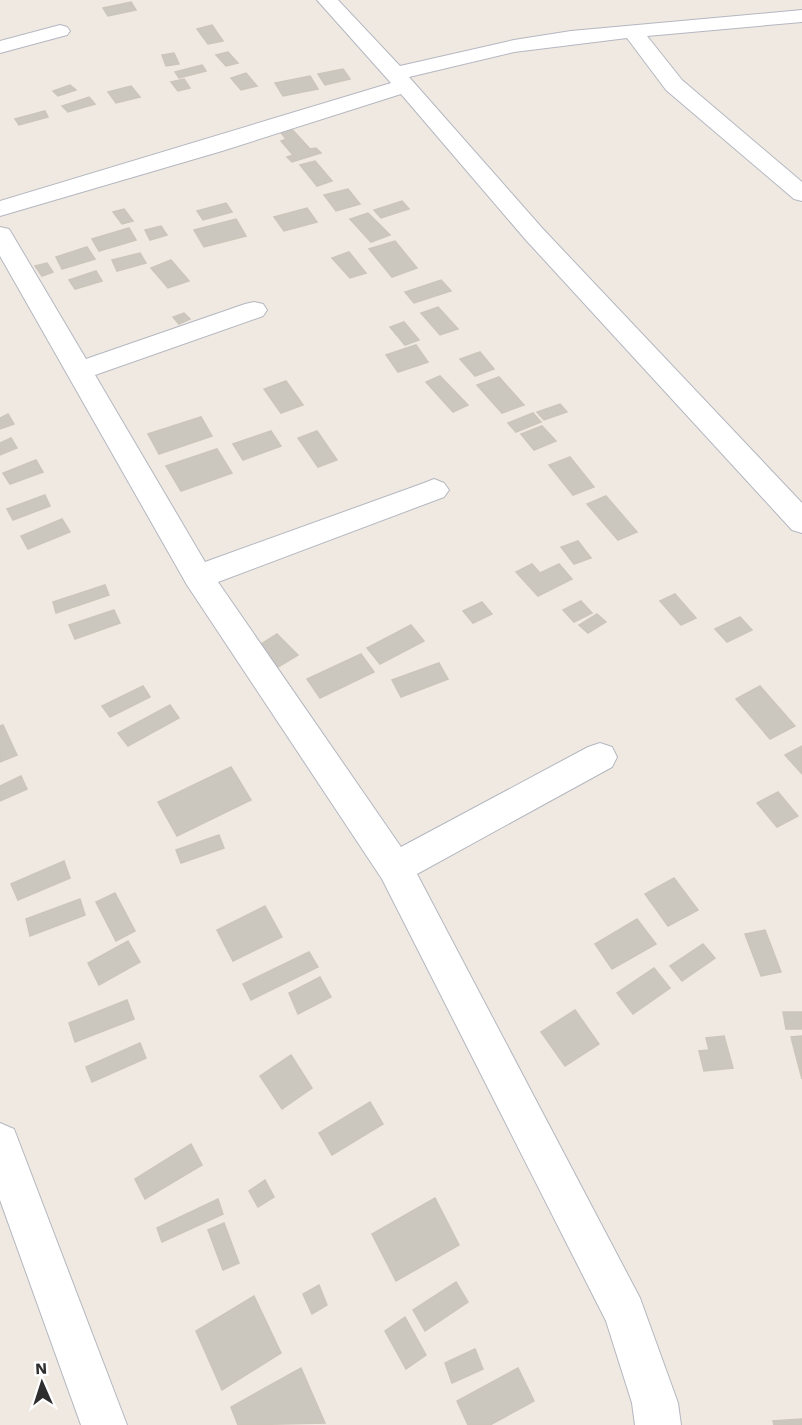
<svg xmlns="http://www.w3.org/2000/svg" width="802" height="1425" font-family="'Work Sans',sans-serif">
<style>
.building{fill:#cbc7bf;stroke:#cbc5ba;stroke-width:1.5}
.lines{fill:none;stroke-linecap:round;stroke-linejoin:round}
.minor-casing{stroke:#b4b7c1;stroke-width:2}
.minor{fill:#fff;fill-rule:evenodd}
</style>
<rect width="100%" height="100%" fill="#efe9e1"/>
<path class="building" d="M131 2 136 10 108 16 103 8Z
M212 25 223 41 208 44 197 29Z
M228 52 238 63 226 66 216 55Z
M174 53 179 64 166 66 162 55Z
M202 65 206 71 179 78 175 72Z
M343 69 350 79 325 85 318 74Z
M246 73 257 86 241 90 231 78Z
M310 76 318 89 283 96 275 83Z
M184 79 190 88 178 91 171 82Z
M70 85 76 90 58 96 53 91Z
M131 86 140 97 116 103 108 92Z
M89 97 95 104 68 112 62 106Z
M45 111 48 117 19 125 15 119Z
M289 126 310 149 316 148 321 153 292 162 287 157 293 155 281 141 286 139 278 129Z
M315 161 332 181 317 186 300 165Z
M348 189 360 204 336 211 324 195Z
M402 201 409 209 381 218 374 210Z
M226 203 232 212 203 220 197 211Z
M307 208 317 222 284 231 274 217Z
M124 209 133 221 122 224 113 212Z
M368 213 390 235 371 242 350 219Z
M236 219 246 236 204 247 194 230Z
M161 226 167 235 150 240 145 230Z
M129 228 136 240 99 251 92 239Z
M395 241 417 268 392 277 369 249Z
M87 247 95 259 62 269 56 257Z
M349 252 366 273 350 278 332 258Z
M140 253 146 263 117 271 112 260Z
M171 260 189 281 168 288 151 268Z
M47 263 53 272 42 276 35 266Z
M96 271 102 281 75 289 69 280Z
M441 280 451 291 414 303 405 292Z
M438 307 458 329 440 335 421 313Z
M184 313 190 319 179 324 173 317Z
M404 322 419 340 405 345 390 327Z
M416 345 428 362 398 372 386 355Z
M480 352 494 369 475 376 460 359Z
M440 376 468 405 453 412 426 382Z
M499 377 524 405 502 413 477 385Z
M286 381 303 405 281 413 264 389Z
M560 404 567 412 544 420 537 412Z
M533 413 541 422 516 432 508 423Z
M8 414 14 424 0 429V418Z
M201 417 212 436 159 454 148 434Z
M542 426 556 441 534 450 521 434Z
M271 431 281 446 243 460 233 444Z
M317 431 337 460 318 467 298 438Z
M11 438 17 448 0 455V443Z
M217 449 232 473 181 491 166 466Z
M570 457 594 487 573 495 549 465Z
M36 460 43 472 10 484 3 473Z
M45 495 50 506 13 520 7 509Z
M606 496 637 532 618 540 587 504Z
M62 519 70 532 28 549 21 536Z
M578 541 591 558 574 564 561 547Z
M532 564 540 573 559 564 572 579 538 596 516 572Z
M105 585 109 595 56 613 53 602Z
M675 594 696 618 681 625 660 601Z
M581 601 592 613 574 622 563 610Z
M482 602 492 614 473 623 463 611Z
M114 610 120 623 75 639 69 625Z
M597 614 606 622 588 633 579 625Z
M740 617 752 630 727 642 715 629Z
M411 625 424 641 380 664 367 648Z
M277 634 298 655 278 667 258 646Z
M361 654 374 672 320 698 307 679Z
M439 663 448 679 401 697 392 680Z
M143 686 150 697 110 717 102 706Z
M760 686 795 726 770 739 736 699Z
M170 705 179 718 128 746 118 733Z
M3 725 17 755 0 762V726Z
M802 746V774L785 755Z
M231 767 251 800 177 836 158 802Z
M21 776 27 789 0 801V786Z
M778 792 798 816 777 827 757 803Z
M219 835 224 848 181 863 176 850Z
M64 861 70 878 18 900 11 884Z
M674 878 698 910 668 926 645 894Z
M115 893 135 931 116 941 96 902Z
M80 899 85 915 30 936 26 919Z
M265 906 282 937 233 961 217 930Z
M637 919 656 944 612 969 595 944Z
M765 930 781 972 761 976 745 934Z
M128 941 140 962 99 985 88 963Z
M703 944 715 958 682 981 670 966Z
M309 952 318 967 251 1000 243 984Z
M654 968 670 988 633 1014 617 993Z
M320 977 331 997 298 1014 289 993Z
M127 1000 134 1019 75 1042 69 1023Z
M575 1010 599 1044 565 1066 541 1032Z
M783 1012H802V1029H786Z
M724 1036 733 1068 704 1071 699 1051 709 1050 706 1038Z
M802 1036V1079L791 1037Z
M140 1043 146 1058 92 1082 86 1067Z
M291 1055 312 1088 282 1109 260 1076Z
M370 1102 383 1124 332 1155 319 1133Z
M191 1144 202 1165 145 1199 135 1179Z
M265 1180 274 1197 258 1207 249 1191Z
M435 1198 459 1245 396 1281 372 1234Z
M218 1199 223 1214 162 1242 157 1228Z
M224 1223 239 1263 223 1270 208 1230Z
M456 1282 468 1302 425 1331 413 1310Z
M319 1285 327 1305 312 1314 303 1294Z
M254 1296 281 1353 222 1390 196 1331Z
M405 1317 426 1355 406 1369 385 1331Z
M475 1349 483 1369 452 1383 445 1363Z
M301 1368 325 1423 238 1425 231 1407Z
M518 1368 534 1401 490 1425H468L457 1401Z
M802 1419V1425H774L773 1421Z"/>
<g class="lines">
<g class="minor-casing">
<path id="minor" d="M317 0H338L400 66 514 40 571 31 802 10V22L647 36 682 80 802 182V201L794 199 666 90 627 38 514 52 409 77 543 229 802 503V533L792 530 525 239 401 94 222 151 0 216V201L391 83Z
M60 25 67 27 70 31 67 35 0 53V41Z
M0 227 9 229 12 234 86 359 245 304 254 302 263 304 267 310 263 316 95 375 205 562 424 483 434 479 444 483 449 490 444 497 218 582 401 847 588 747 600 743 612 747 617 757 612 767 417 874 640 1298 678 1403 681 1425H635L632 1403 606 1321 382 879 187 585 0 256Z
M0 1123 14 1129 127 1425H81L0 1200Z"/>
</g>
<use href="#minor" class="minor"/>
</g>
<g transform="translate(42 1383) rotate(357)" stroke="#ffffff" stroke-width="4.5" paint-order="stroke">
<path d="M0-4.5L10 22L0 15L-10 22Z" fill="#2e2e2e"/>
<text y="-9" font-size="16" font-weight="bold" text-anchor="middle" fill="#2e2e2e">N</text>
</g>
</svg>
